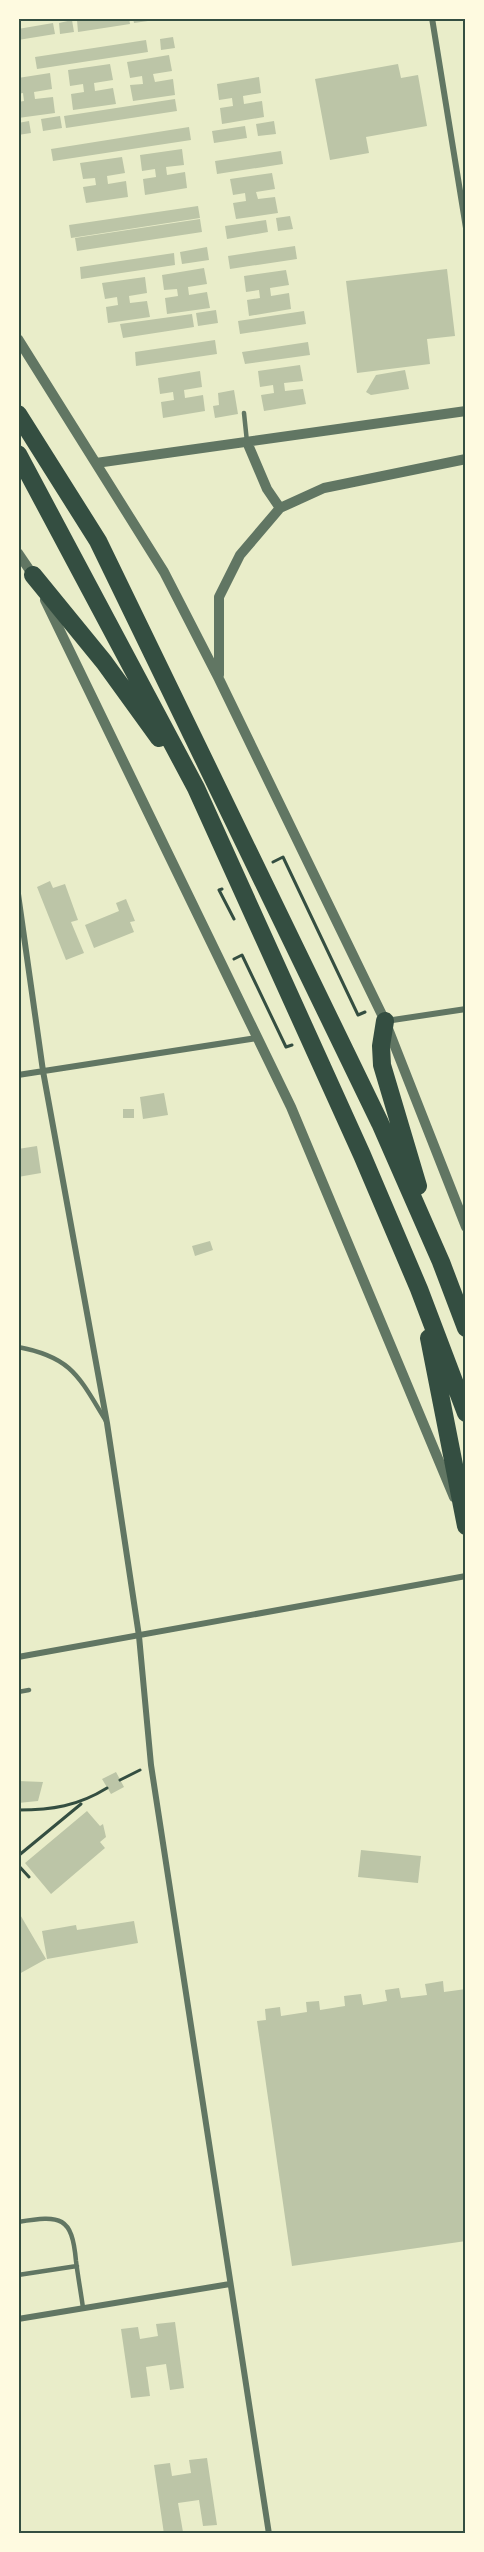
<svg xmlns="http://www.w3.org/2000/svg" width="484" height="2552" font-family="'Varela Round',sans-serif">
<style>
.building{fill:#bcc5a7}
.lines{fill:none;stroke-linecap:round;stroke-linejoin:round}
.path{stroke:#344e41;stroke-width:3}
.service{stroke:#617663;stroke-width:4.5}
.minor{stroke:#617663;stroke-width:6}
.tertiary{stroke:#617663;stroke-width:10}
.motorway{stroke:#344e41;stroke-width:18}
.neatline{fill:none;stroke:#344e41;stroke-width:2}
</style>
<rect width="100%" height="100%" fill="#e9edc9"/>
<path class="building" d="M89 18H129L130 24 78 32 77 20Z
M133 18H162V19L134 23Z
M72 20 74 32 60 34 59 23Z
M53 23 55 34 18 40V29Z
M173 37 175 48 161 50 160 39Z
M146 40 148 52 37 69 35 57Z
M169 55 172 71 153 74 155 82 173 79 175 95 133 101 130 85 143 84 142 76 130 78 127 62Z
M110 64 113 80 94 83 95 91 113 88 116 104 73 110 71 94 84 92 83 84 70 86 68 70Z
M398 64 401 78 418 75 427 126 366 137 369 153 330 160 315 79Z
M50 73 52 89 34 92 35 99 53 97 55 113 18 118V102L24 101 23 93 18 94V78Z
M259 77 261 93 243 96 244 104 262 101 264 117 222 124 220 108 233 106 232 98 219 100 217 84Z
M175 99 177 111 66 128 64 116Z
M60 116 62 128 43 131 41 119Z
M29 121 31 133 18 135V123Z
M274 121 276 134 258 136 256 124Z
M245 126 247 138 214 143 212 131Z
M189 127 191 140 53 161 51 149Z
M182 149 184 165 166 167 167 175 185 172 187 188 145 195 143 179 156 177 155 169 142 171 140 155Z
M281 151 283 164 217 174 215 161Z
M122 157 125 173 107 176 108 184 126 181 128 197 86 203 83 187 96 185 95 178 83 179 80 163Z
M272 173 275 189 256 192 258 199 275 197 278 213 236 219 233 203 246 201 245 193 233 195 230 179Z
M198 206 200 218 71 238 69 225Z
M290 216 293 229 278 231 276 218Z
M200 219 202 232 77 251 75 238Z
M266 220 268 232 227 239 225 226Z
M295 246 297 259 230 269 228 256Z
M207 247 209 260 182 264 180 252Z
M174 253 175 265 81 279 80 267Z
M204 268 207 284 188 287 189 295 207 292 210 308 167 314 165 298 178 296 177 289 164 290 162 275Z
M447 269 455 336 427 339 430 364 357 373 346 281Z
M286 270 289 285 270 288 271 296 289 293 291 309 249 316 247 300 260 298 259 290 246 292 244 276Z
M145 277 147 293 129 296 130 303 147 301 150 317 108 323 106 307 118 305 117 297 105 299 102 283Z
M216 310 218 323 198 326 196 313Z
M304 311 306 324 240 334 238 321Z
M192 314 194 327 123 338 120 324Z
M215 340 217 354 136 366 135 352Z
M308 342 310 355 245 364 242 352Z
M300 365 303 381 284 383 285 391 303 389 306 404 264 411 261 395 274 393 273 385 260 387 258 371Z
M405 370 409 389 371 395 366 392 376 375Z
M200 371 202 387 184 390 185 398 203 395 205 411 163 418 161 402 174 400 173 392 160 394 158 378Z
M234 390 238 414 215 418 213 406 219 405 218 393Z
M50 881 53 888 65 884 78 920 71 922 84 953 66 960 37 887Z
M126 899 135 921 130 922 134 932 94 948 85 925 119 911 116 903Z
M164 1093 168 1115 143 1119 140 1097Z
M123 1109H134V1118H123Z
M37 1146 41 1173 18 1177V1149Z
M210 1241 213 1250 195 1256 192 1246Z
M116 1772 124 1787 111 1794 102 1779Z
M18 1781 43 1782 38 1801 18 1803Z
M87 1811 100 1826 103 1824 106 1837 100 1842 105 1848 51 1894 25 1863Z
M361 1850 421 1856 418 1883 358 1877Z
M18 1911 46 1959 19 1974 18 1972Z
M134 1921 138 1943 47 1959 42 1931 76 1925 77 1930Z
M443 1981 444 1992 466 1989V2241L292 2266 257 2021 266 2020 265 2009 280 2007 281 2016 307 2012 306 2002 319 2001 320 2010 345 2006 344 1996 361 1994 363 2005 387 2001 385 1990 399 1988 401 1998 427 1995 425 1984Z
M175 2322 184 2388 170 2390 166 2364 146 2367 150 2396 131 2398 121 2329 138 2327 140 2339 158 2336 156 2324Z
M207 2458 217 2525 203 2526 199 2500 178 2503 183 2532 164 2534 154 2465 170 2463 172 2476 191 2473 189 2460Z"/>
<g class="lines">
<path class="path" d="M273 862 283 857 358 1015 365 1012
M222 889 219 890 234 919
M234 959 242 955 286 1047 292 1045
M120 1780 140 1770
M18 1810C52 1810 78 1806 107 1788
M18 1856 81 1804
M18 1865 29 1877"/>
<path class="service" d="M244 413 247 442
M18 1347C72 1357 79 1377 106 1421
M18 1692 29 1690
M18 2222C61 2215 72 2216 76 2261 78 2277 81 2293 83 2308
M18 2275 77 2266"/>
<path class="minor" d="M432 18 466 228
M18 894 43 1071 107 1423 139 1636 151 1765 269 2534
M386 1021 466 1009
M18 1075 257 1038
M18 1657 466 1576
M18 2319 230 2284"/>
<path class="tertiary" d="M18 339 164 572 219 679 385 1021 466 1227
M247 442 267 489 280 508
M96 463 466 411
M18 553 35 578
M45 600 291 1107 454 1497
M219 675V597L240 555 280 508 324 488 466 459"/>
<path class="motorway" d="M18 414 98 541 380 1123 441 1262 466 1328
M18 454 196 788 362 1155 419 1289 466 1413
M33 575 104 662 159 738
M385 1021 381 1046 382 1065 418 1186
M429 1338 466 1526"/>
</g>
<rect width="484" height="2552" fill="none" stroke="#fefae0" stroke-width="39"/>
<rect x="20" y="20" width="444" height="2512" class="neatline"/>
</svg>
